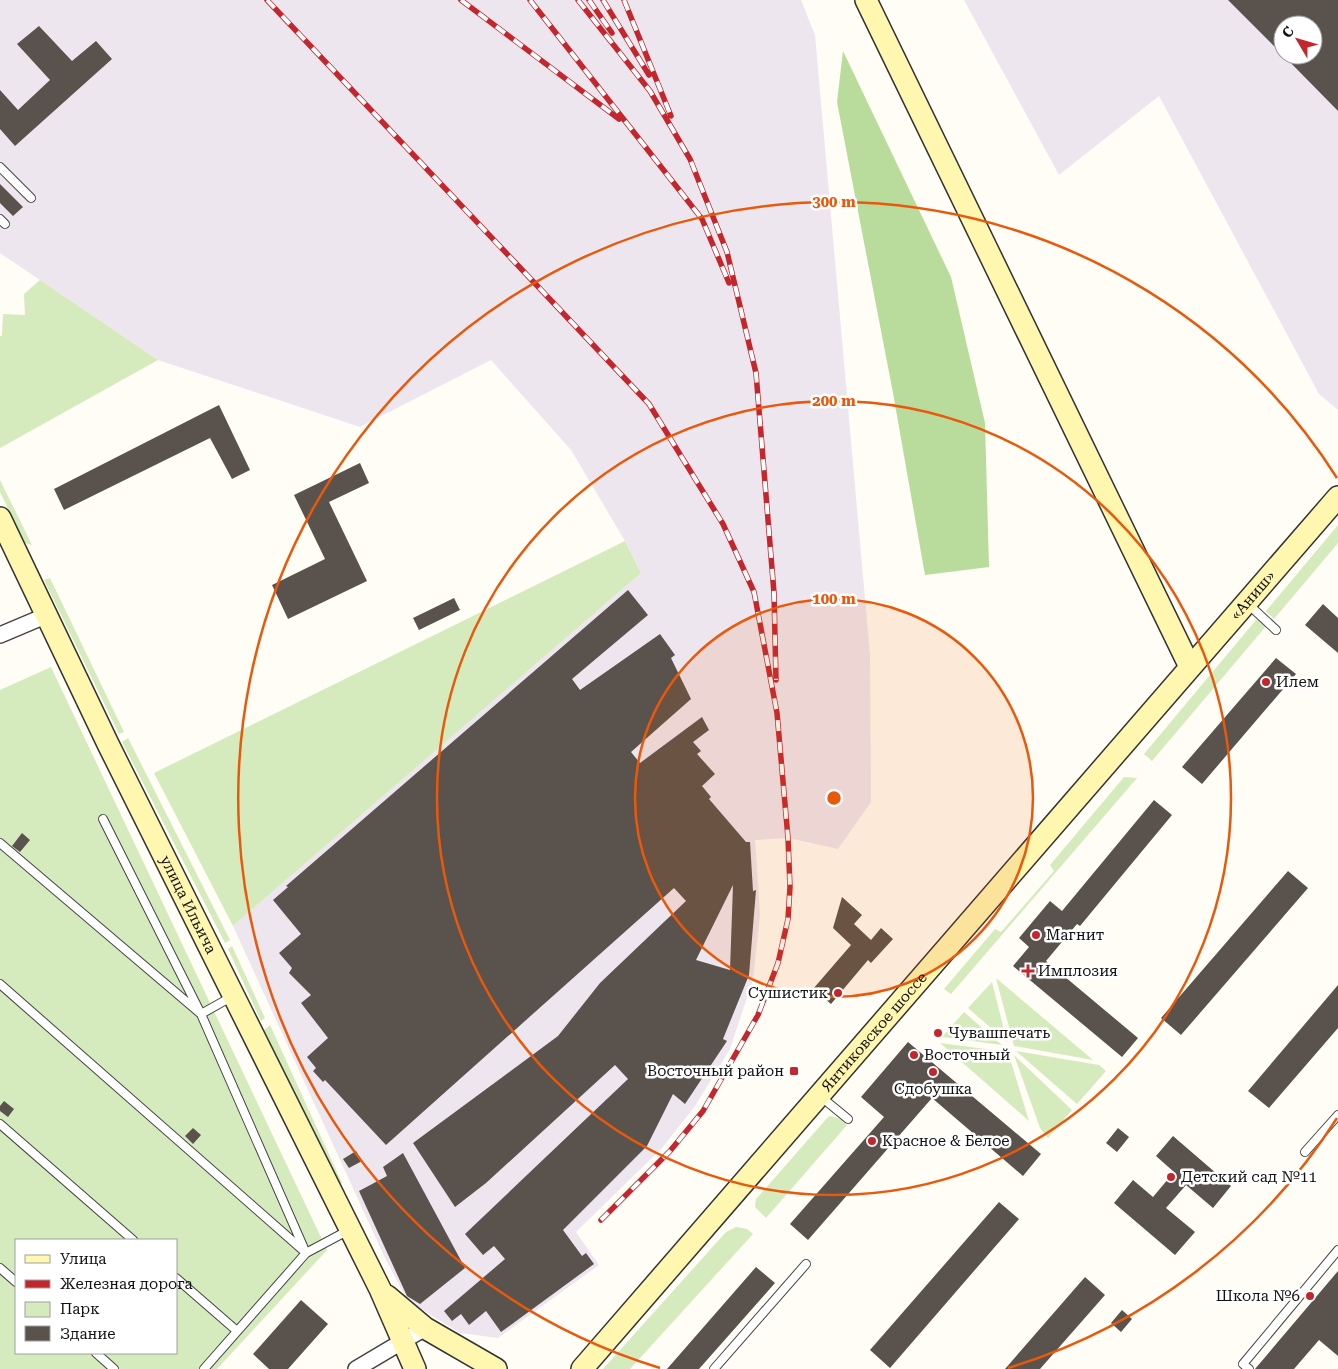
<svg xmlns="http://www.w3.org/2000/svg" width="1338" height="1369" font-family="'Roboto Serif',serif">
	<rect width="100%" height="100%" fill="#fffdf5"/>
	<path fill="#eee6ef" fill-rule="evenodd" d="M 0,0 L 801,0 L 815,35 L 870,655 L 871,802 L 838,849 L 789,838 L 755,840 L 760,914 L 753,980 L 730,1049 L 695,1106 L 662,1148 L 576,1232 L 599,1265 L 498,1338 L 460,1333 L 407,1300 L 384,1256 L 233,926 L 641,573 L 625,541 L 571,450 L 491,360 L 360,427 L 158,360 L 0,253 Z
		M 964,0 L 1338,0 L 1338,410 L 1319,394 L 1159,96 L 1059,175 ZM 1283,25 L 1313,25 L 1313,55 L 1283,55 Z"/>
	<path fill="#d5ebbd" fill-rule="evenodd" d="M 40,280 L 158,360 L 0,448 L 0,336 L 2,336 L 3,314 L 25,315 L 24,294 Z
		M 0,480 L 32,545 L 25,543 L 0,492 Z
		M 1338,525 L 1338,543 L 1274,619 L 1266,611 Z
		M 625,541 L 641,573 L 233,926 L 154,773 Z
		M 50,578 L 124,732 L 119,734 L 44,580 Z
		M 1256,620 L 1261,620 L 1267,625 L 1152,761 L 1144,754 Z
		M 51,667 L 327,1250 L 217,1369 L 0,1369 L 0,690 ZM 16,1240 L 176,1240 L 176,1353 L 16,1353 Z
		M 128,738 L 230,940 L 225,943 L 122,742 Z
		M 1124,777 L 1137,778 L 951,994 L 944,989 L 995,929 L 1001,932 L 1054,871 L 1050,865 Z
		M 232,946 L 265,1018 L 261,1021 L 228,949 Z
		M 996,978 L 1093,1060 L 1014,1046 Z
		M 992,982 L 1007,1042 L 968,1008 Z
		M 964,1012 L 1002,1045 L 942,1037 Z
		M 270,1025 L 342,1183 L 337,1186 L 264,1030 Z
		M 940,1043 L 1008,1052 L 1029,1121 Z
		M 1016,1051 L 1099,1065 L 1106,1071 L 1077,1104 Z
		M 1014,1055 L 1072,1110 L 1048,1138 L 1040,1128 Z
		M 831,1116 L 840,1119 L 847,1125 L 766,1218 L 755,1207 L 756,1199 L 828,1117 Z
		M 736,1227 L 747,1229 L 753,1234 L 630,1369 L 603,1369 L 726,1232 Z"/>
	<path fill="#b9dc9c" d="M 843,51 L 951,277 L 985,423 L 989,567 L 925,575 L 893,393 L 837,102 Z"/>
	<path fill="#5a524d" fill-rule="evenodd" d="M 1228,0 L 1338,0 L 1338,111 L 1283,55 ZM 1283,25 L 1313,25 L 1313,55 L 1283,55 Z
		M 39,26 L 72,61 L 96,41 L 112,59 L 15,146 L 0,129 L 0,90 L 18,110 L 50,80 L 17,44 Z
		M 0,184 L 23,207 L 13,216 L 0,203 Z
		M 219,405 L 250,470 L 232,479 L 210,438 L 64,510 L 54,489 Z
		M 360,463 L 369,483 L 329,502 L 367,581 L 288,619 L 272,585 L 325,559 L 294,495 Z
		M 628,590 L 648,615 L 572,679 L 580,690 L 660,634 L 675,655 L 671,658 L 691,699 L 631,752 L 640,763 L 702,717 L 709,730 L 693,742 L 701,751 L 697,754 L 715,774 L 702,786 L 711,797 L 709,799 L 746,842 L 750,842 L 753,891 L 756,890 L 749,975 L 723,1039 L 727,1041 L 685,1104 L 673,1094 L 647,1146 L 563,1230 L 582,1256 L 586,1253 L 594,1264 L 501,1332 L 486,1311 L 469,1325 L 461,1314 L 452,1321 L 444,1311 L 505,1259 L 494,1246 L 483,1255 L 465,1234 L 628,1079 L 615,1065 L 486,1183 L 455,1207 L 413,1143 L 558,1036 L 600,983 L 686,901 L 674,888 L 386,1145 L 325,1080 L 323,1082 L 313,1071 L 316,1068 L 307,1057 L 328,1038 L 301,1003 L 311,995 L 289,973 L 292,968 L 279,953 L 301,934 L 273,900 L 288,887 L 286,886 ZM 733,885 L 730,970 L 696,960 Z
		M 454,598 L 460,610 L 419,630 L 413,618 Z
		M 1323,604 L 1338,618 L 1338,653 L 1305,625 Z
		M 1276,658 L 1296,674 L 1202,784 L 1182,767 Z
		M 1154,800 L 1172,815 L 1080,926 L 1077,924 L 1046,961 L 1138,1038 L 1122,1057 L 1013,966 L 1029,947 L 1019,938 L 1050,901 L 1062,911 Z
		M 22,833 L 30,840 L 20,852 L 12,846 Z
		M 1288,871 L 1308,888 L 1181,1035 L 1161,1018 Z
		M 842,897 L 862,915 L 854,924 L 871,940 L 881,928 L 893,939 L 871,963 L 868,960 L 831,1004 L 813,989 L 851,945 L 833,928 Z
		M 1338,985 L 1338,1028 L 1269,1108 L 1248,1091 Z
		M 908,1042 L 1041,1154 L 1023,1176 L 932,1098 L 808,1240 L 790,1224 L 884,1117 L 861,1097 Z
		M 4,1101 L 14,1109 L 8,1117 L 0,1111 L 0,1106 Z
		M 193,1128 L 201,1135 L 193,1144 L 185,1136 Z
		M 1118,1128 L 1129,1137 L 1117,1152 L 1106,1143 Z
		M 1173,1136 L 1231,1186 L 1213,1208 L 1186,1185 L 1166,1208 L 1195,1232 L 1175,1255 L 1114,1203 L 1133,1180 L 1153,1197 L 1174,1172 L 1156,1156 Z
		M 356,1151 L 362,1161 L 349,1168 L 343,1159 Z
		M 403,1153 L 465,1268 L 420,1304 L 407,1296 L 359,1191 L 387,1176 L 383,1167 Z
		M 999,1202 L 1019,1219 L 890,1368 L 870,1350 Z
		M 756,1267 L 775,1283 L 699,1369 L 667,1369 Z
		M 1338,1271 L 1338,1356 L 1319,1340 L 1294,1369 L 1255,1369 Z
		M 1085,1277 L 1105,1295 L 1040,1369 L 1005,1369 Z
		M 301,1300 L 328,1324 L 288,1369 L 269,1369 L 253,1354 Z
		M 1122,1310 L 1132,1319 L 1121,1332 L 1111,1323 Z"/>
	<g fill="none" stroke-linecap="round" stroke-linejoin="round">
		<g stroke="#444" stroke-width="10">
			<path id="lane" d="M 0,167 L 31,198
				M 0,219 L 5,224
				M 1248,604 L 1276,630
				M 103,819 L 201,1014 L 306,1253
				M 0,843 L 201,1014 L 233,996
				M 0,984 L 305,1252
				M 820,1096 L 848,1119
				M 0,1124 L 133,1240
				M 1305,1152 L 1338,1115
				M 0,1268 L 16,1282
				M 176,1278 L 237,1331
				M 96,1353 L 114,1369
				M 204,1369 L 306,1253 L 349,1230
				M 714,1369 L 806,1264
				M 1249,1369 L 1243,1364 L 1338,1250"/>
		</g>
		<g stroke="#444" stroke-width="18">
			<path id="street" d="M 0,635 L 45,616
				M 356,1369 L 425,1328"/>
		</g>
		<g stroke="#333" stroke-width="24">
			<g id="secondary">
				<path d="M 866,0 L 1190,667"/>
				<path id="s1" d="M 0,518 L 108,744 L 380,1289 L 415,1369"/>
				<path d="M 387,1296 L 425,1328 L 496,1369"/>
				<path id="s2" d="M 582,1369 L 1338,497"/>
			</g>
		</g>
		<use href="#lane" stroke="#fff" stroke-width="8"/>
		<use href="#street" stroke="#fff" stroke-width="15"/>
		<use href="#secondary" stroke="#fff6b0" stroke-width="21"/>
		<g stroke="#c4262e" stroke-width="5.5">
			<path id="rail" d="M 267,0 L 649,404 L 723,524 L 754,592 L 777,713 L 788,838 L 790,887 L 788,919 L 778,963 L 758,1015 L 703,1111 L 670,1151 L 601,1220
				M 461,0 L 619,119
				M 530,0 L 702,219 L 729,283
				M 578,0 L 650,91 L 690,159 L 727,252 L 756,373 L 774,593 L 776,680
				M 589,0 L 612,33
				M 603,0 L 649,75
				M 624,0 L 671,116"/>
		</g>
		<use href="#rail" stroke="#fff" stroke-width="4" stroke-dasharray="11" stroke-linecap="butt"/>
	</g>
	<circle cx="834" cy="798" r="199" fill="#e8590c" fill-opacity=".12"/>
	<g fill="none" stroke="#e8590c" stroke-width="2.5">
		<circle cx="834" cy="798" r="199"/>
		<circle cx="834" cy="798" r="397"/>
		<path d="M1337 1118A596 596 0 0 1 1008 1368M660 1368A596 596 0 1 1 1337 478"/>
	</g>
	<g fill="#c4262e" stroke="#fff" stroke-width="2">
		<circle cx="1266" cy="682" r="5"/>
		<circle cx="1036" cy="935" r="5"/>
		<path d="M1025.5 963.5h5v5h5v5h-5v5h-5v-5h-5v-5h5z"/>
		<circle cx="838" cy="993" r="5"/>
		<circle cx="938" cy="1033" r="5"/>
		<circle cx="914" cy="1055" r="5"/>
		<rect x="789" y="1066" width="10" height="10" rx="2.5"/>
		<circle cx="933" cy="1072" r="5"/>
		<circle cx="872" cy="1141" r="5"/>
		<circle cx="1171" cy="1177" r="5"/>
		<circle cx="1310" cy="1296" r="5"/>
	</g>
	<g text-anchor="middle" dominant-baseline="central" stroke-width="5" stroke-linejoin="round" paint-order="stroke">
		<g font-size="15" fill="#111" stroke="#fff">
			<text stroke="none"><textPath href="#s2" startOffset="1024">«Аниш»</textPath></text>
			<text stroke="none"><textPath href="#s1" startOffset="430">улица Ильича</textPath></text>
			<text stroke="none"><textPath href="#s2" startOffset="446">Янтиковское шоссе</textPath></text>
		</g>
		<g font-size="15" fill="#111" stroke="#fff" text-anchor="start">
			<text x="1276" y="682">Илем</text>
			<text x="1046" y="935">Магнит</text>
			<text x="1038" y="971">Имплозия</text>
			<text x="828" y="993" text-anchor="end">Сушистик</text>
			<text x="948" y="1033">Чувашпечать</text>
			<text x="924" y="1055">Восточный</text>
			<text x="784" y="1071" text-anchor="end">Восточный район</text>
			<text x="933" y="1089" text-anchor="middle">Сдобушка</text>
			<text x="882" y="1141">Красное &amp; Белое</text>
			<text x="1181" y="1177">Детский сад №11</text>
			<text x="1300" y="1296" text-anchor="end">Школа №6</text>
		</g>
	</g>
	<circle cx="834" cy="798" r="8" fill="#e8590c" stroke="#fff" stroke-width="2.5"/>
	<g font-size="15" text-anchor="middle" font-weight="bold" fill="#e8590c" stroke="#fff" stroke-width="5" stroke-linejoin="round" paint-order="stroke">
		<text x="834" y="207">300 m</text>
		<text x="834" y="406">200 m</text>
		<text x="834" y="604">100 m</text>
	</g>
	<rect x="15" y="1239" width="162" height="115" fill="#ffffff" stroke="#a0a0a0"/>
	<rect x="25" y="1255" width="25" height="8" fill="#fff6b0" stroke="#a0a0a0"/>
	<text x="60" y="1264" font-size="15" fill="#111111">Улица</text>
	<rect x="25" y="1280" width="25" height="8" fill="#c4262e" stroke="#a0a0a0"/>
	<text x="60" y="1289" font-size="15" fill="#111111">Железная дорога</text>
	<rect x="25" y="1302" width="25" height="15" fill="#d5ebbd" stroke="#a0a0a0"/>
	<text x="60" y="1314" font-size="15" fill="#111111">Парк</text>
	<rect x="25" y="1326" width="25" height="15" fill="#5a524d" stroke="#a0a0a0"/>
	<text x="60" y="1339" font-size="15" fill="#111111">Здание</text>
	<g transform="translate(1298 40) rotate(308)"><circle r="24" fill="#ffffff" stroke="#a0a0a0"/>
	<path d="M0-4L9 19L0 12L-9 19Z" fill="#c4262e"/>
	<text y="-8" font-size="14" font-weight="bold" text-anchor="middle" fill="#111111">С</text>
	</g>
</svg>
